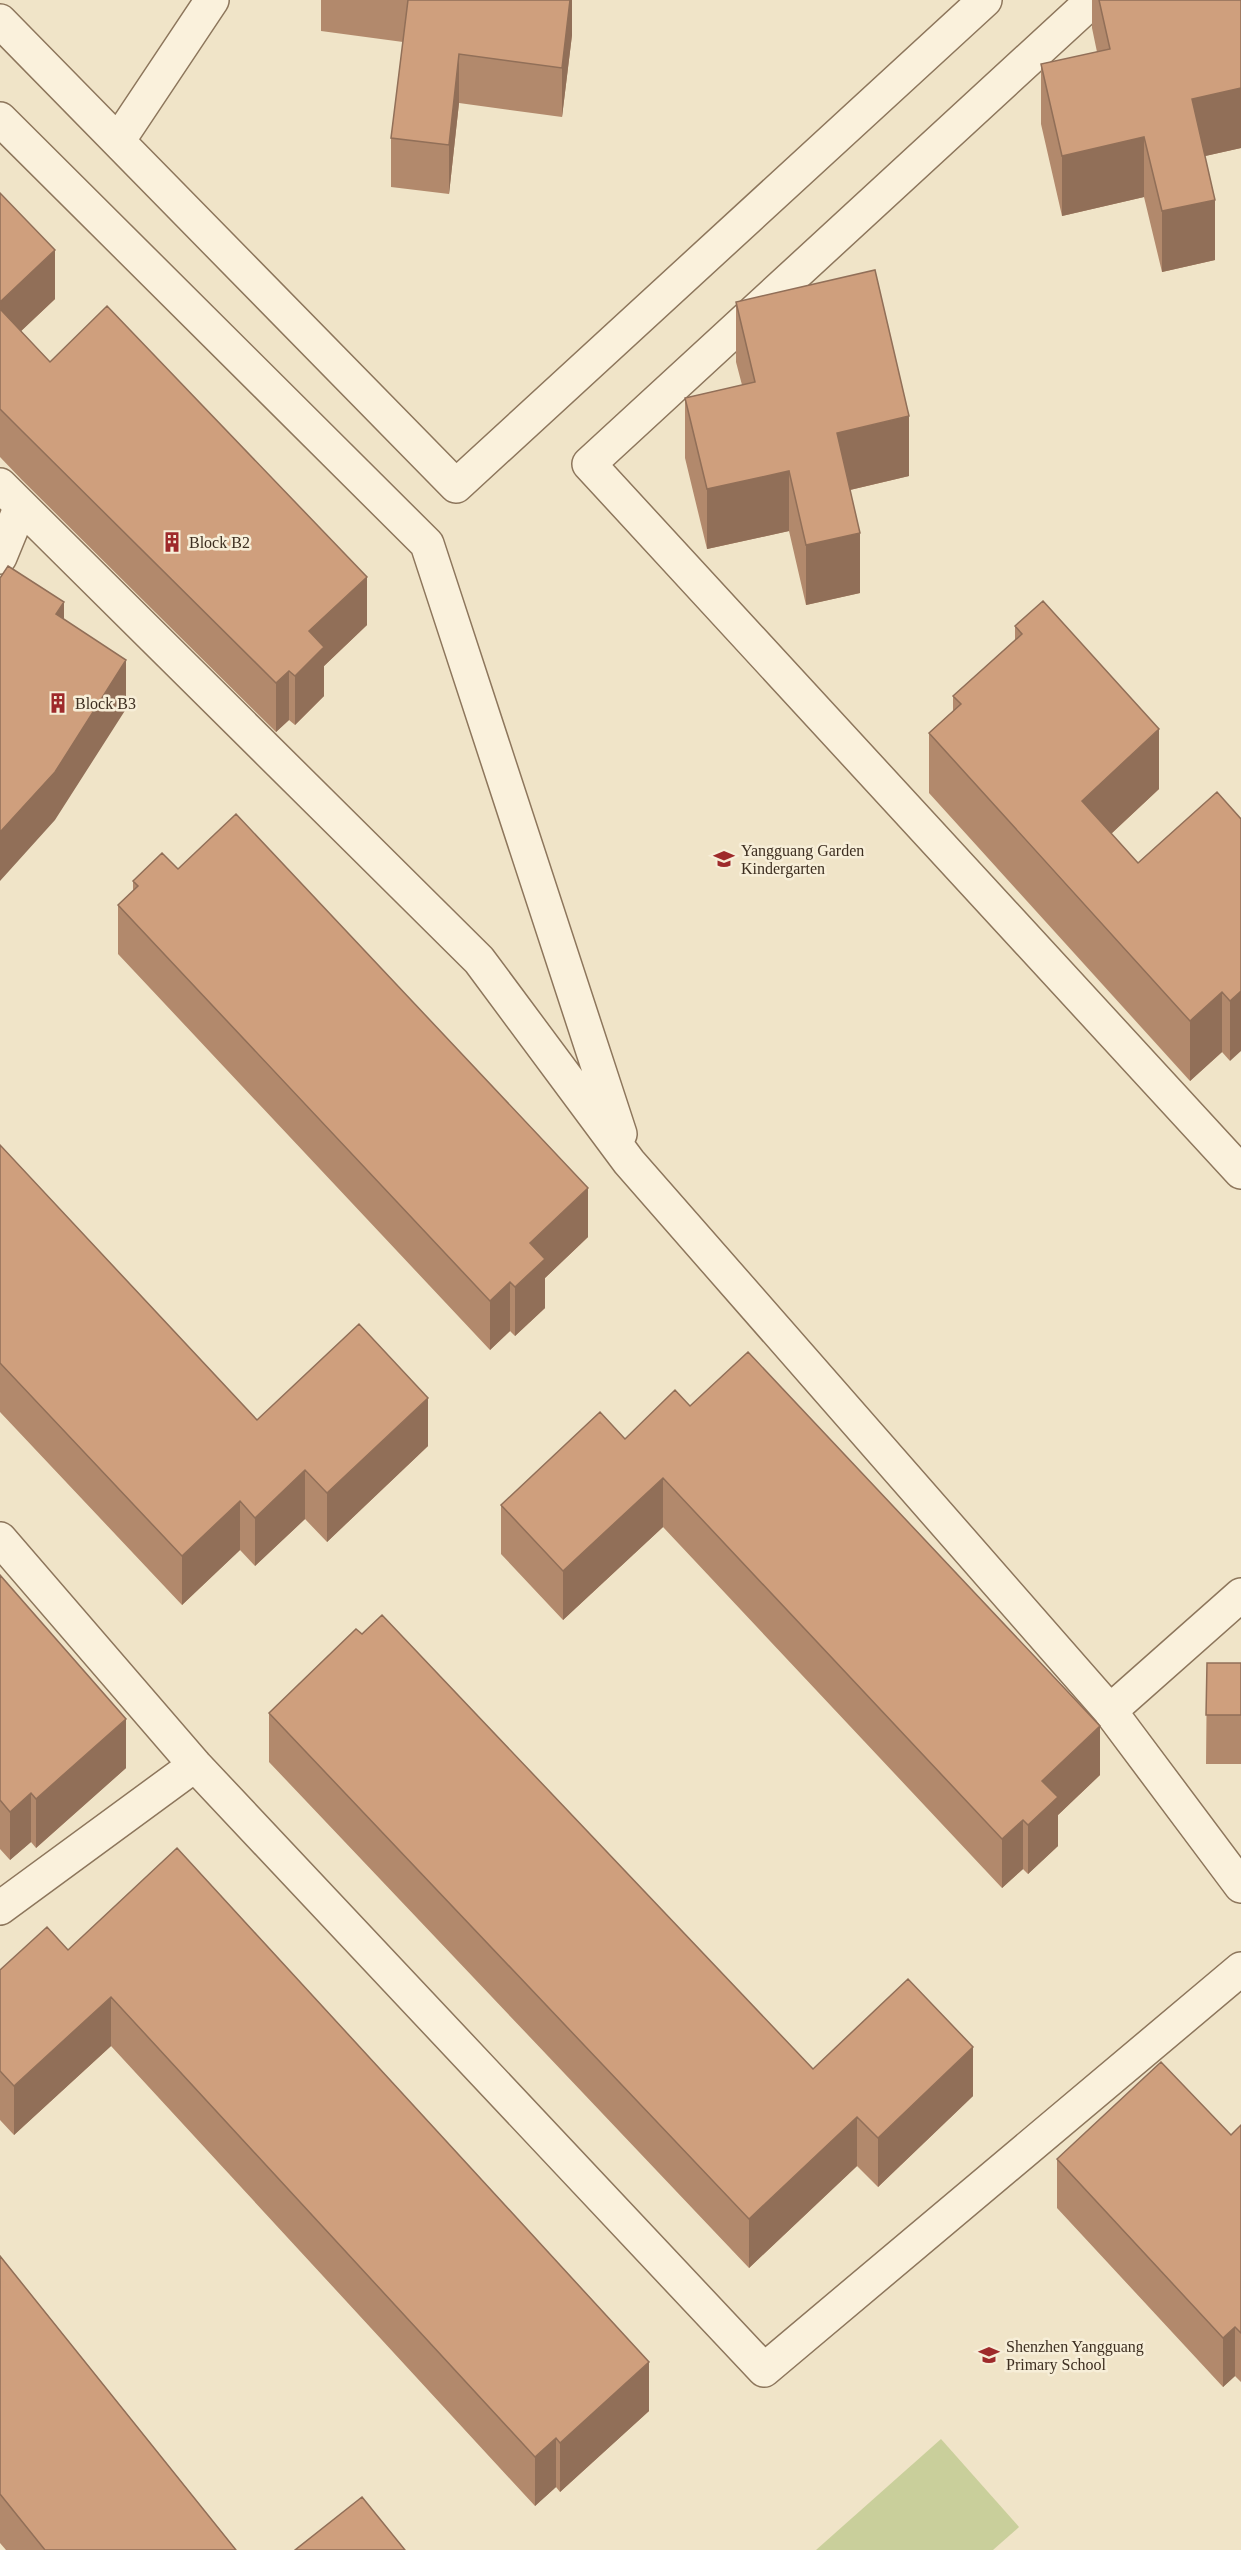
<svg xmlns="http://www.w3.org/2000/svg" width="1241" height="2550" font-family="Georgia,serif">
	<rect width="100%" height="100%" fill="#f0e4c8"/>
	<path fill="#c9cf9b" d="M 941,2439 L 1019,2527 L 993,2550 L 816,2550 Z"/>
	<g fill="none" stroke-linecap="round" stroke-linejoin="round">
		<g stroke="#8d765c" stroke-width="36">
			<path id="minor" d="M 1093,0 L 589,464 L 1241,1172
				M 0,21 L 456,486 L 985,0
				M 0,119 L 427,544 L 620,1134
				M 118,141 L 212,0
				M 0,485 L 479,960 L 629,1162 L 1110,1711 L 1241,1886
				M 0,557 L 21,506
				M 0,1539 L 195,1765 L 764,2370 L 1241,1969
				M 1110,1711 L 1241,1595
				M 0,1908 L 195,1765"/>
		</g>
		<use href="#minor" stroke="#faf1dc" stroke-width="33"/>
	</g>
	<path fill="#b2896c" d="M 321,0 L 572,0 L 572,35 L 562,117 L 459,103 L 449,194 L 391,187 L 391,138 L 403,42 L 321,31 Z
		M 1092,0 L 1241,0 L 1241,148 L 1205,156 L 1215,260 L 1162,272 L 1144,197 L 1062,216 L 1041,124 L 1041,64 L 1097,52 L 1092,28 Z
		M 0,193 L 55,299 L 21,331 L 50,362 L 367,625 L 324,666 L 324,696 L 295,725 L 289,720 L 276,732 L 22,480 L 0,457 Z
		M 736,302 L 909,476 L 850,490 L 860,593 L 806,605 L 789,531 L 707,549 L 685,458 L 685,398 L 742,385 L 736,362 Z
		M 1015,626 L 1159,789 L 1111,834 L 1138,863 L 1241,819 L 1230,1061 L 1222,1052 L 1190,1081 L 929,793 L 929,733 L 953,711 L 953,696 L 1015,640 Z
		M 178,869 L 588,1237 L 545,1278 L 545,1308 L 515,1336 L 510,1331 L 490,1350 L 118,954 L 118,905 L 133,891 L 133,881 Z
		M 0,1145 L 257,1420 L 428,1446 L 327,1542 L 305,1519 L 255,1566 L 240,1550 L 182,1605 L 0,1412 Z
		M 690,1406 L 1100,1775 L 1058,1815 L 1058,1846 L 1028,1874 L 1023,1869 L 1002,1888 L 663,1527 L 563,1620 L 501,1554 L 501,1505 L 625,1439 Z
		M 0,1575 L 126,1768 L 36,1848 L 31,1842 L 10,1860 L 0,1849 Z
		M 1207,1663 L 1241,1663 L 1241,1764 L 1206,1764 Z
		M 269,1713 L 813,2069 L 973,2096 L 878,2187 L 857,2166 L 749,2268 L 269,1762 Z
		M 68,1950 L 649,2411 L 560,2492 L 556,2487 L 535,2506 L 111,2046 L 14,2135 L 0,2120 L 0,1970 Z
		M 1241,2125 L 1241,2382 L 1235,2376 L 1223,2387 L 1057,2208 L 1057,2159 L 1231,2135 Z
		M 0,2256 L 236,2550 L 6,2550 L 0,2543 Z"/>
	<path fill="#916f58" d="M 570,0 L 572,0 L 572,35 L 562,117 L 562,68 Z
		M 459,54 L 459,103 L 449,194 L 449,145 Z
		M 1241,88 L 1241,148 L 1192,159 L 1192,99 Z
		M 1144,137 L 1144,197 L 1062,216 L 1062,156 Z
		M 1215,200 L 1215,260 L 1162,272 L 1162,211 Z
		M 55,250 L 55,299 L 0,351 L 0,302 Z
		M 909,416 L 909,476 L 837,493 L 837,433 Z
		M 789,471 L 789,531 L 707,549 L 707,489 Z
		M 860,533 L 860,593 L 806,605 L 806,545 Z
		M 367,577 L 367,625 L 324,666 L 324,696 L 295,725 L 295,676 L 309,631 Z
		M 64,602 L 64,651 L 56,614 Z
		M 126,660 L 126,709 L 55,820 L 0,881 L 0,832 Z
		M 289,671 L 289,720 L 276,732 L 276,683 Z
		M 1159,729 L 1159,789 L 1082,861 L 1082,801 Z
		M 1241,991 L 1241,1051 L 1230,1061 L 1230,1001 Z
		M 1222,992 L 1222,1052 L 1190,1081 L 1190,1021 Z
		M 588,1188 L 588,1237 L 545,1278 L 545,1308 L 515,1336 L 515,1287 L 530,1243 Z
		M 510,1282 L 510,1331 L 490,1350 L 490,1301 Z
		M 428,1398 L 428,1446 L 327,1542 L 327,1493 Z
		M 305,1470 L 305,1519 L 255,1566 L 255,1518 Z
		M 663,1478 L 663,1527 L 563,1620 L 563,1571 Z
		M 240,1501 L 240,1550 L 182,1605 L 182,1556 Z
		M 126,1719 L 126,1768 L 36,1848 L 36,1799 Z
		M 1100,1726 L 1100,1775 L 1058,1815 L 1058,1846 L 1028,1874 L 1028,1825 L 1042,1781 Z
		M 31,1793 L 31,1842 L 10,1860 L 10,1812 Z
		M 1023,1820 L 1023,1869 L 1002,1888 L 1002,1839 Z
		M 111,1997 L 111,2046 L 14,2135 L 14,2086 Z
		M 973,2047 L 973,2096 L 878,2187 L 878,2138 Z
		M 857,2117 L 857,2166 L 749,2268 L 749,2219 Z
		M 1235,2327 L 1235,2376 L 1223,2387 L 1223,2338 Z
		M 649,2362 L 649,2411 L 560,2492 L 560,2443 Z
		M 556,2438 L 556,2487 L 535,2506 L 535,2457 Z"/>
	<path fill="#cf9f7d" stroke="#916f58" stroke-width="1.5" d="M 408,0 L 570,0 L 562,68 L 459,54 L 449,145 L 391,138 Z
		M 1099,0 L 1241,0 L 1241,88 L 1192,99 L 1215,200 L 1162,211 L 1144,137 L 1062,156 L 1041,64 L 1110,49 Z
		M 0,193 L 55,250 L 0,302 Z
		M 875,270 L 909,416 L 837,433 L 860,533 L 806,545 L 789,471 L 707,489 L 685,398 L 755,382 L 736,302 Z
		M 107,306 L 367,577 L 309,631 L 324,647 L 295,676 L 289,671 L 276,683 L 22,431 L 0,409 L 0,309 L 50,362 Z
		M 8,566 L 64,602 L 56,614 L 126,660 L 55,772 L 0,832 L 0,578 Z
		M 1043,601 L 1159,729 L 1082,801 L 1138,863 L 1217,792 L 1241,819 L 1241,991 L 1230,1001 L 1222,992 L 1190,1021 L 929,733 L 961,704 L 953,696 L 1022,634 L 1015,626 Z
		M 236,814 L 588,1188 L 530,1243 L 545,1259 L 515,1287 L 510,1282 L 490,1301 L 118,905 L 138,886 L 133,881 L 162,853 L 178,869 Z
		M 0,1145 L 257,1420 L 359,1324 L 428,1398 L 327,1493 L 305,1470 L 255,1518 L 240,1501 L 182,1556 L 0,1363 Z
		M 748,1352 L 1100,1726 L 1042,1781 L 1058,1797 L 1028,1825 L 1023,1820 L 1002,1839 L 663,1478 L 563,1571 L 501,1505 L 600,1412 L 625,1439 L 675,1390 L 690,1406 Z
		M 0,1575 L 126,1719 L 36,1799 L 31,1793 L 10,1812 L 0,1800 Z
		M 382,1615 L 813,2069 L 908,1979 L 973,2047 L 878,2138 L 857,2117 L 749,2219 L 269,1713 L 356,1629 L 362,1634 Z
		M 1207,1663 L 1241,1663 L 1241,1715 L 1206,1715 Z
		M 177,1848 L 649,2362 L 560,2443 L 556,2438 L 535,2457 L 111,1997 L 14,2086 L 0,2071 L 0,1970 L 47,1927 L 68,1950 Z
		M 1161,2062 L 1231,2135 L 1241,2125 L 1241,2333 L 1235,2327 L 1223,2338 L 1057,2159 Z
		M 0,2256 L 236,2550 L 45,2550 L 0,2494 Z
		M 362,2497 L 405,2550 L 295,2550 Z"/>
	<defs>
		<g id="building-bare" transform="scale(1.62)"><path d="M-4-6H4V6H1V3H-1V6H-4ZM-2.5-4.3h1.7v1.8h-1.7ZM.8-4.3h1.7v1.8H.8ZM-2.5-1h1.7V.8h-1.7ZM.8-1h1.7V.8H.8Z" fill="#9e2a2b" stroke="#f7eed8" stroke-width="2.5" paint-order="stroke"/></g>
		<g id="school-bare" transform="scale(1.62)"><path d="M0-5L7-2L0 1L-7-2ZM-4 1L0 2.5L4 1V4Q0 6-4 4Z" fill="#9e2a2b" stroke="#f7eed8" stroke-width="2.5" paint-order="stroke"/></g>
	</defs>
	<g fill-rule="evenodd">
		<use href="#building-bare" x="172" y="542"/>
		<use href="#building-bare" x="58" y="703"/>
		<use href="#school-bare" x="724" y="859"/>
		<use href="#school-bare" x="989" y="2355"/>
	</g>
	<g text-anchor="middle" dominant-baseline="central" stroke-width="5" stroke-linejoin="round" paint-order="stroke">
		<g font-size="16" fill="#3d2e20" stroke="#f7eed8" text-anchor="start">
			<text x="189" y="542">Block B2</text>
			<text x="75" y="703">Block B3</text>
			<text x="741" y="850">Yangguang Garden<tspan x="741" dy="18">Kindergarten</tspan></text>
			<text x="1006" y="2346">Shenzhen Yangguang<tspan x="1006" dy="18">Primary School</tspan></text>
		</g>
	</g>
</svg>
